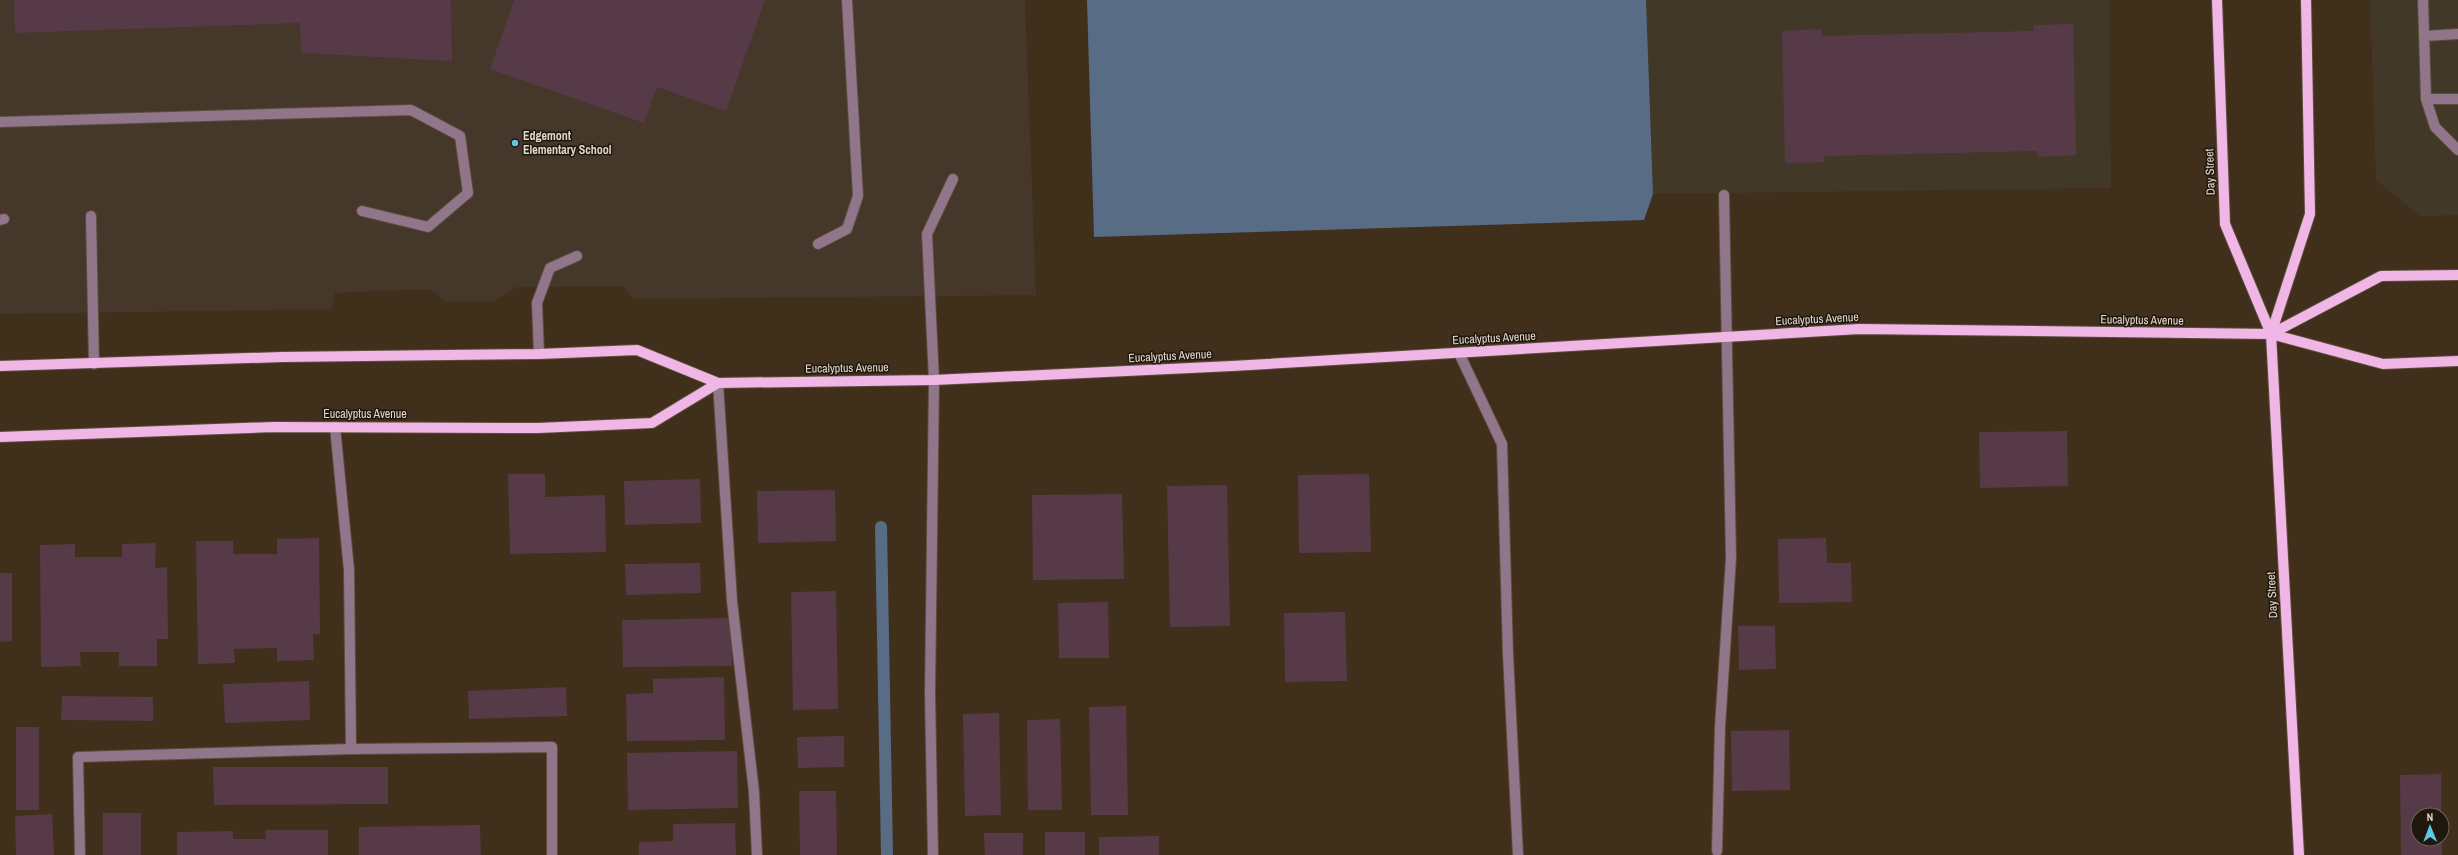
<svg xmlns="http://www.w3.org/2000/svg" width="2458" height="855" font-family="'Archivo Narrow',sans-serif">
	<rect width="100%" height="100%" fill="#402f1a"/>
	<path fill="#423828" d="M 1646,0 L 2109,0 L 2111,188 L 1653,194 Z
		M 2370,0 L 2458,0 L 2458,215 L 2420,216 L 2376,180 Z"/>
	<path fill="#453729" d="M 0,0 L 1025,0 L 1036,295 L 633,299 L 623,286 L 517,287 L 495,301 L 446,302 L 431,290 L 400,290 L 335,293 L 332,309 L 0,314 Z"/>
	<path fill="#596c85" d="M 1087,0 L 1646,0 L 1653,194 L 1644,220 L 1094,237 Z"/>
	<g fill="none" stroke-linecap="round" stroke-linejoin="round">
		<path stroke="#596c85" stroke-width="12" d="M 881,527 L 887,855"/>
	</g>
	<path fill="#573a47" d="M 14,0 L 451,0 L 452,61 L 301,53 L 300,23 L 15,33 Z
		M 514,0 L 765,0 L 726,111 L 657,87 L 644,123 L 490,69 Z
		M 2073,24 L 2076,155 L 2037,157 L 2037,151 L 1824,156 L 1825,162 L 1785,163 L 1782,31 L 1821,29 L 1822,36 L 2034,31 L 2033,25 Z
		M 2067,431 L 2068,486 L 1980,488 L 1979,432 Z
		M 508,474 L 545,474 L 545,497 L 605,495 L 606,552 L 510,554 Z
		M 1369,474 L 1371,552 L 1299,553 L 1298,475 Z
		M 700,479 L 701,523 L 625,525 L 624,481 Z
		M 1227,485 L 1230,626 L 1170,627 L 1167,486 Z
		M 835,490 L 836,541 L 758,543 L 757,491 Z
		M 1122,494 L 1124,579 L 1033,580 L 1032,495 Z
		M 319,538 L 320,634 L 313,634 L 314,660 L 277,661 L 277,648 L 234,649 L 235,663 L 198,664 L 196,541 L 233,541 L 233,554 L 277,554 L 277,539 Z
		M 1826,538 L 1827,563 L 1851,563 L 1852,602 L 1779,603 L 1778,539 Z
		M 156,543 L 155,568 L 167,567 L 168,639 L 157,639 L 157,666 L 119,666 L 119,652 L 80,652 L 81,666 L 41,667 L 40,545 L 75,544 L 75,557 L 122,557 L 122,544 Z
		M 700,563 L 701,593 L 626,595 L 625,564 Z
		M 0,573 L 12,573 L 12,641 L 0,642 Z
		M 836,591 L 838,709 L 793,710 L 791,592 Z
		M 1108,602 L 1109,658 L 1059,658 L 1058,603 Z
		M 1345,612 L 1347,681 L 1285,682 L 1284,613 Z
		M 731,618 L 732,666 L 623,667 L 622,620 Z
		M 1738,626 L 1775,626 L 1776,669 L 1739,670 Z
		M 724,677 L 725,740 L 627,741 L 626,694 L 653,693 L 653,679 Z
		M 309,681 L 310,720 L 225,723 L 223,684 Z
		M 566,687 L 567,716 L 469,719 L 468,691 Z
		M 62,696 L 153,697 L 153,721 L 61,720 Z
		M 1126,706 L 1128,815 L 1091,815 L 1089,707 Z
		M 999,713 L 1001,815 L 965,816 L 963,714 Z
		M 1060,719 L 1062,810 L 1028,810 L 1027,720 Z
		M 16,727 L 39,727 L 39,810 L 16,810 Z
		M 1789,730 L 1790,790 L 1732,791 L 1731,731 Z
		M 844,736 L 844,767 L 798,768 L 797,737 Z
		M 737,751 L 738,808 L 628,810 L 627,753 Z
		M 213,767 L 388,767 L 388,804 L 214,805 Z
		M 2441,774 L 2441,815 L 2418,815 L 2418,839 L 2442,839 L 2442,855 L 2401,855 L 2400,775 Z
		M 799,791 L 836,791 L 837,855 L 800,855 Z
		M 103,813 L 141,813 L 141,855 L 103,855 Z
		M 52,814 L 54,855 L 16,855 L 15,816 Z
		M 735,823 L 736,855 L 639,855 L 639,842 L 673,841 L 673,824 Z
		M 480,825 L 481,855 L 359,855 L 359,827 Z
		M 265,830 L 328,830 L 328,855 L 177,855 L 177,832 L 233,831 L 233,839 L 266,839 Z
		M 1045,832 L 1085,832 L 1085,855 L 1045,855 Z
		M 984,833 L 1023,833 L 1023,855 L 985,855 Z
		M 1159,836 L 1159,855 L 1099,855 L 1099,837 Z"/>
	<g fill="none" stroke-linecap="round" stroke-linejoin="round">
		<g stroke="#5d4d3a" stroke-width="12">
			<path id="minor" d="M 2423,0 L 2426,99 L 2435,127 L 2458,150
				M 2425,36 L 2458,34
				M 2426,99 L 2458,99
				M 0,122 L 411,110 L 460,136 L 468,193 L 428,227 L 362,211
				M 91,216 L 94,364
				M 0,220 L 4,219
				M 818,244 L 847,229 L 858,196 L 847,0
				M 1459,353 L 1502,444 L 1508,654 L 1518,855
				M 539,354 L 537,303 L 550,268 L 577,256
				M 718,383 L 732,601 L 754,792 L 757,855
				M 351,749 L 552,747 L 552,855
				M 1717,851 L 1720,727 L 1731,558 L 1724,195
				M 80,855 L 78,757 L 351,749 L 349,570 L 335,427
				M 933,855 L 930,694 L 934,380 L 927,234 L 953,179"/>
		</g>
		<g stroke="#5d4d3a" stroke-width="12">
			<path id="major" d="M 2217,0 L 2225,224 L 2271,334 L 2299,855
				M 2271,334 L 2310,214 L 2306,0
				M 2271,334 L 2381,276 L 2458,275
				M 0,366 L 282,357 L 539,354 L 637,350 L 718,383 L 934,380 L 1232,366 L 1859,329 L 2271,334 L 2383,364 L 2458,361
				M 0,437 L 273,427 L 538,428 L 652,423 L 718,383"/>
		</g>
		<use href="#minor" stroke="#91758b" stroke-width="10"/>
		<use href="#major" stroke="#f0b6e5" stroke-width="10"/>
	</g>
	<circle fill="#5bc8e7" stroke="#20180f" stroke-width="1.5" cx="515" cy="143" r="4"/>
	<g text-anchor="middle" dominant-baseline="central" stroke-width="3" stroke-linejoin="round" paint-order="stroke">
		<g font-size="12" font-weight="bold" fill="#e2d7cb" stroke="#20180f" text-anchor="start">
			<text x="523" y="136">Edgemont<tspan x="523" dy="14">Elementary School</tspan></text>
		</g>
		<g font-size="12" fill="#e2d7cb" stroke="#20180f">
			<text transform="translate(2210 172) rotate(-92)">Day Street</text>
			<text transform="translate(1817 319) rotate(-3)">Eucalyptus Avenue</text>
			<text transform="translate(2142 320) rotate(1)">Eucalyptus Avenue</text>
			<text transform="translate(1494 338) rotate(-3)">Eucalyptus Avenue</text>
			<text transform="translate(1170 356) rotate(-3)">Eucalyptus Avenue</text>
			<text transform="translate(847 368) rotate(-1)">Eucalyptus Avenue</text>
			<text x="365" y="414">Eucalyptus Avenue</text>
			<text transform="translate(2272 595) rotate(-93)">Day Street</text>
		</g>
	</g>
	<g transform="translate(2430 827) rotate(359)"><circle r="19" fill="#20180f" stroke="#6e645a"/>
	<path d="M0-3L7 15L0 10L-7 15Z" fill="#5bc8e7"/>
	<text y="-6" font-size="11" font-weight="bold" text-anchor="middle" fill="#e2d7cb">N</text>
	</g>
</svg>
